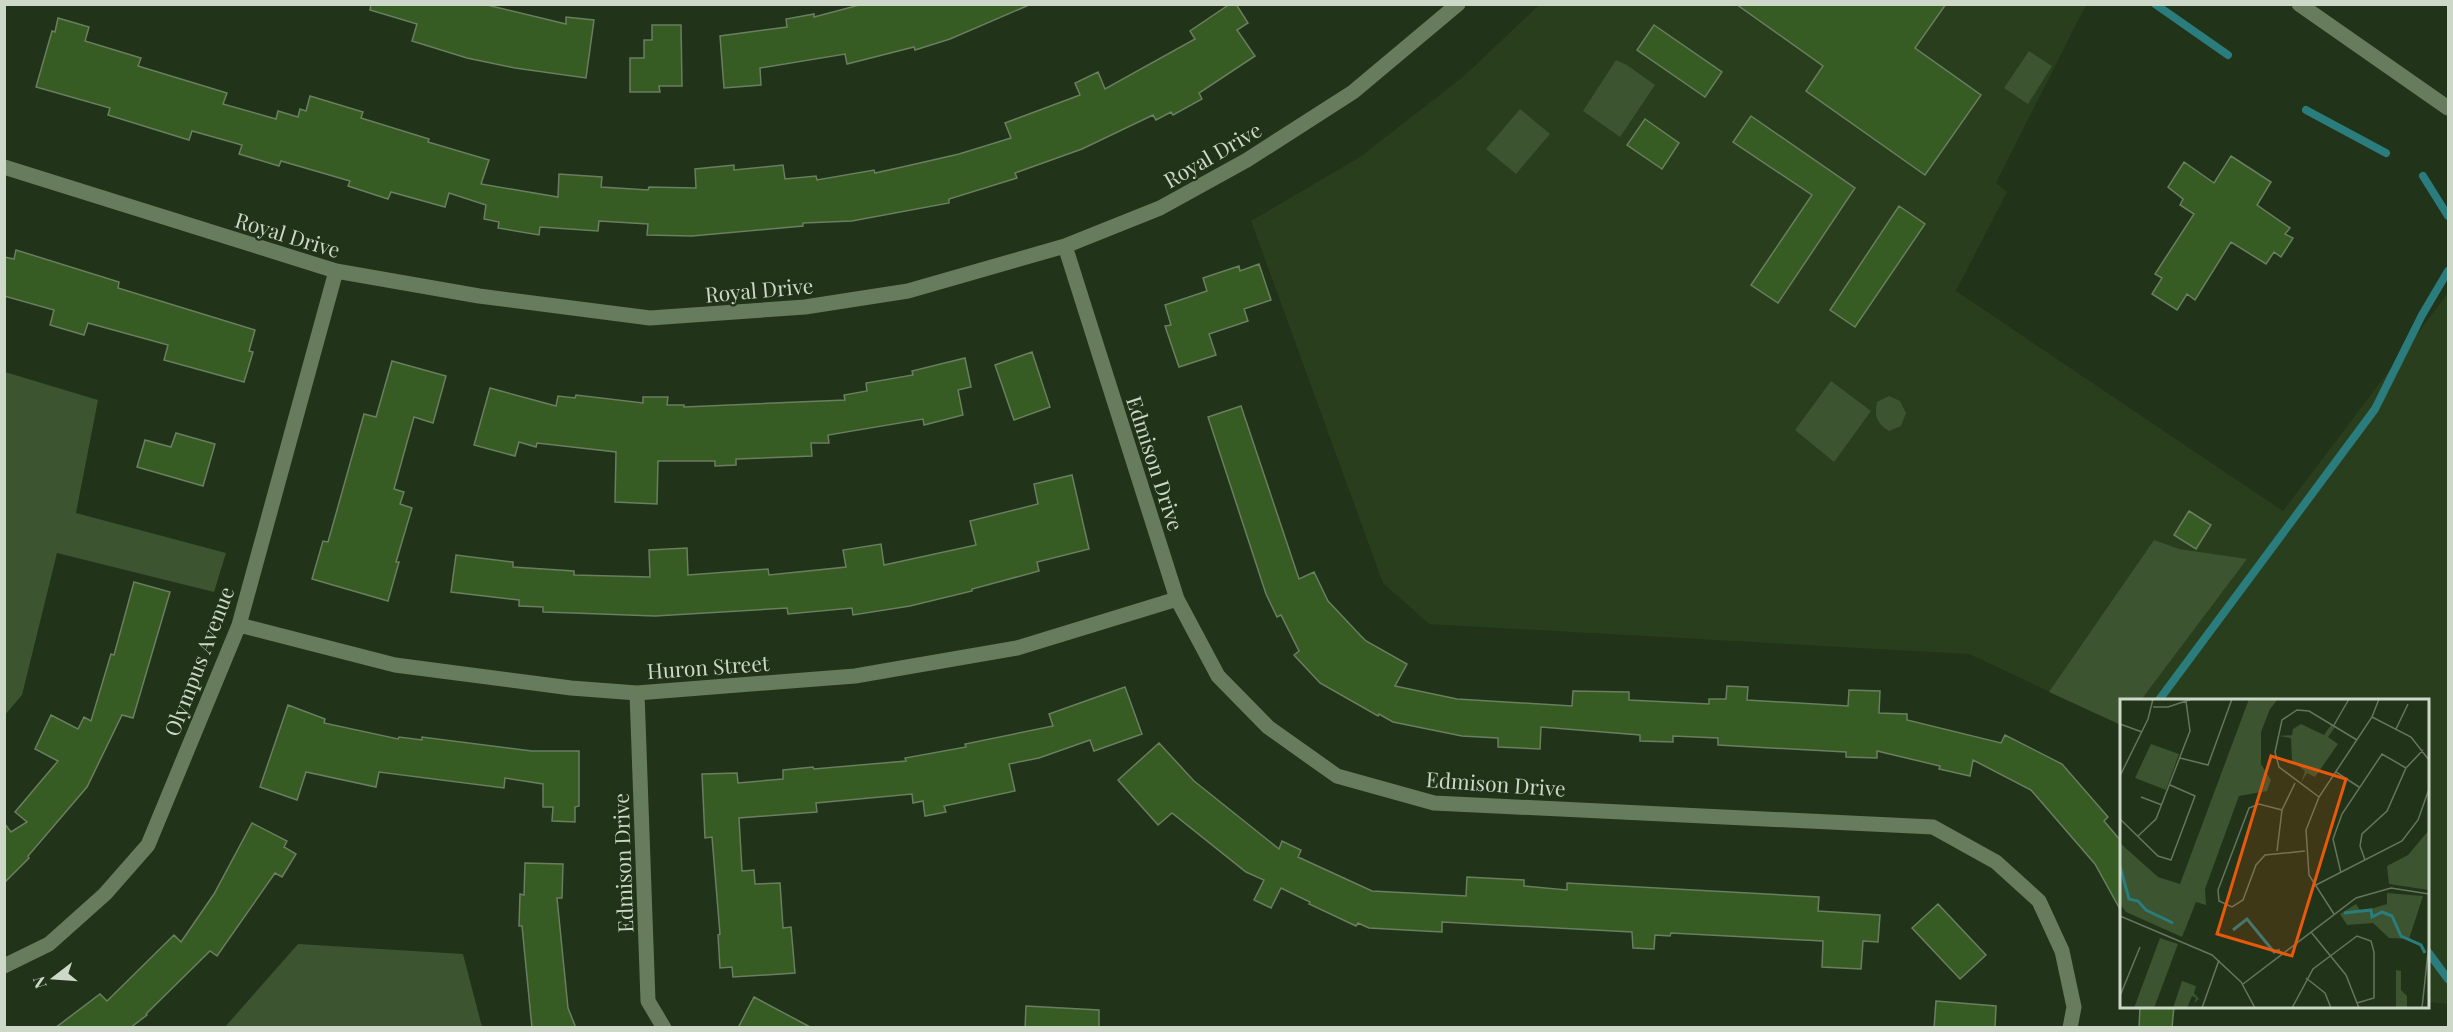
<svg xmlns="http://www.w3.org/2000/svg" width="2453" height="1032" font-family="'Playfair Display',serif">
	<rect width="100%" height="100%" fill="#213319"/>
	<path fill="#283e1d" d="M 1539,5 L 2086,5 L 1996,183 L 2007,192 L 1956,291 L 2283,511 L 2448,293 L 2448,1004 L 2428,1002 L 2428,700 L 2122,700 L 2121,725 L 1969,654 L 1429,624 L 1383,583 L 1251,221 L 1360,157 L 1464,76 Z"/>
	<path fill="#3c5430" d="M 2029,51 L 2052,66 L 2028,104 L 2004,88 Z
		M 1616,60 L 1627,65 L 1655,85 L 1620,137 L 1583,111 Z
		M 1520,109 L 1550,134 L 1516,174 L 1486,149 Z
		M 5,372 L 98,400 L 76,513 L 226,553 L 214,592 L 57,553 L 22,695 L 5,715 Z
		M 1831,381 L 1871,411 L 1834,462 L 1795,430 Z
		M 1889,396 L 1900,401 L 1906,413 L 1901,426 L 1889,431 C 1877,424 1874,416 1877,402 Z
		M 2154,540 L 2179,549 L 2247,559 L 2141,700 L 2122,700 L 2121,725 L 2049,692 Z
		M 298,944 L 463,954 L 482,1027 L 225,1027 Z"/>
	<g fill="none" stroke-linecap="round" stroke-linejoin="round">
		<path stroke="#2b7c7d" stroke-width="8" d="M 2155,4 L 2228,55
			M 2306,110 L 2386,153
			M 2423,176 L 2448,216
			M 2159,700 L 2375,409 L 2422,315 L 2448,271
			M 2428,952 L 2448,979"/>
	</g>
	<path fill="#375c23" stroke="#6a7e60" stroke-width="1.5" d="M 371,4 L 483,4 L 566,24 L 566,17 L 594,20 L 586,78 L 515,68 L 467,58 L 412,41 L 417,24 L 370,10 Z
		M 863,4 L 1029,4 L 1029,5 L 950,39 L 915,50 L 914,47 L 847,64 L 845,54 L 760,68 L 761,85 L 724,88 L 720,36 L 787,27 L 786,19 L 814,14 L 814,17 Z
		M 1230,4 L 1236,4 L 1248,23 L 1237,30 L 1255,56 L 1199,93 L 1202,99 L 1173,115 L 1171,112 L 1156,120 L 1153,115 L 1082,149 L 1015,173 L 1017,178 L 949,199 L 949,203 L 852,221 L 803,223 L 803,226 L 692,236 L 647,235 L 648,224 L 599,221 L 598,231 L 540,227 L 539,235 L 498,228 L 499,222 L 484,219 L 486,205 L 449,193 L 445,207 L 391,192 L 388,199 L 348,186 L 350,181 L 281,161 L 279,166 L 239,154 L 242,145 L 192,131 L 189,140 L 108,115 L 110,108 L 36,87 L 52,31 L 55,32 L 58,18 L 89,27 L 85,41 L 141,58 L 138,66 L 227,93 L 223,104 L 276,119 L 278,111 L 298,117 L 300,109 L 306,111 L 310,96 L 363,112 L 361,118 L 429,139 L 428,142 L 489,160 L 481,184 L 558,197 L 559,174 L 602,177 L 601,187 L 648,190 L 649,187 L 696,188 L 695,169 L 734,165 L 734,170 L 783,165 L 785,179 L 816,176 L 817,180 L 874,170 L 875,173 L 911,165 L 959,154 L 1011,138 L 1005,123 L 1080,95 L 1075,83 L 1098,72 L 1105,89 L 1195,39 L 1190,31 Z
		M 1736,4 L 1946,4 L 1915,48 L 1981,95 L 1925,175 L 1806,91 L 1823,66 Z
		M 652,25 L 681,25 L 682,86 L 659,86 L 660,92 L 630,92 L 630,58 L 644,58 L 644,40 L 652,40 Z
		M 1654,25 L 1722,72 L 1705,97 L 1637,50 Z
		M 1751,116 L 1855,188 L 1778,303 L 1751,285 L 1812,195 L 1733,142 Z
		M 1645,119 L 1679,143 L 1662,169 L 1627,145 Z
		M 2231,156 L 2271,182 L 2257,205 L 2290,228 L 2285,234 L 2293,238 L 2281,257 L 2274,252 L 2266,264 L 2231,242 L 2195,300 L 2187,294 L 2177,310 L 2152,294 L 2162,278 L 2155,274 L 2194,214 L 2180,205 L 2183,199 L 2168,187 L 2184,162 L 2214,183 Z
		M 1899,206 L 1925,224 L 1855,327 L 1830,310 Z
		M 16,250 L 119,282 L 118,288 L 255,330 L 249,351 L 253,352 L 244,382 L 164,360 L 168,345 L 88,323 L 84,335 L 50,325 L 54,310 L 4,296 L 4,257 L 14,259 Z
		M 1259,264 L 1271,300 L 1244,309 L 1248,321 L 1209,334 L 1216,355 L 1179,367 L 1165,326 L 1171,325 L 1165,305 L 1207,291 L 1203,278 L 1239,266 L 1240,271 Z
		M 1032,352 L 1050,407 L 1014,420 L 995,365 Z
		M 965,358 L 971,387 L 958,390 L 963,415 L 924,425 L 923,419 L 828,435 L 829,443 L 811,443 L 812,456 L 736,459 L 736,465 L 715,466 L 715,461 L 658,461 L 657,504 L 615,502 L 616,452 L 537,443 L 536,447 L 519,442 L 515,456 L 474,445 L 490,388 L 556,406 L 558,396 L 575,398 L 576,395 L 643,403 L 643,397 L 668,397 L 667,405 L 684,405 L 684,407 L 845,400 L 844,395 L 867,391 L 866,383 L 913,375 L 912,371 Z
		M 392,361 L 446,376 L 433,423 L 414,417 L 394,489 L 404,492 L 400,504 L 412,508 L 396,562 L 399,562 L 388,601 L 312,579 L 323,541 L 328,542 L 364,414 L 376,417 Z
		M 1241,406 L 1299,579 L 1314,572 L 1328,601 L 1360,635 L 1366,641 L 1407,664 L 1395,686 L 1457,699 L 1572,706 L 1573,691 L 1629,692 L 1629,700 L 1709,704 L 1709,699 L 1726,699 L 1727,686 L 1748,687 L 1747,700 L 1848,706 L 1849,690 L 1880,691 L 1879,713 L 1907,714 L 1907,720 L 2001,743 L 2005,735 L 2062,764 L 2108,817 L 2104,821 L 2121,841 L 2121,911 L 2095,864 L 2031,790 L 1973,760 L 1970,776 L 1939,769 L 1940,766 L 1877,751 L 1877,758 L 1846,757 L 1846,752 L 1718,745 L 1718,738 L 1673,736 L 1673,742 L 1640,741 L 1640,735 L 1541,727 L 1540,749 L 1498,747 L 1498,738 L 1462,736 L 1393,722 L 1379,714 L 1378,716 L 1320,683 L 1294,655 L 1299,651 L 1281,615 L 1277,617 L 1266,594 L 1208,417 Z
		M 176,433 L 215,444 L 203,486 L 137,467 L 145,440 L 171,447 Z
		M 1072,475 L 1089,549 L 1037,562 L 1039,571 L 972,589 L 972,591 L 910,606 L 853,615 L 852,608 L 788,614 L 787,608 L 655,616 L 573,613 L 543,612 L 543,607 L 519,606 L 519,600 L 451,592 L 456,555 L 513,562 L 513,567 L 574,571 L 574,575 L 650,577 L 649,550 L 687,548 L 688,575 L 768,569 L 769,575 L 846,567 L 843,550 L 881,544 L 884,565 L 976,545 L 970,521 L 1038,504 L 1034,484 Z
		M 2189,511 L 2211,525 L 2196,549 L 2174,535 Z
		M 134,582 L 170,592 L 133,718 L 122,715 L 87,787 L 28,856 L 29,858 L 4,883 L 4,823 L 11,832 L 27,822 L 15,812 L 58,761 L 35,749 L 51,715 L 78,729 L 84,717 L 91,721 L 111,654 L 114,655 Z
		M 1125,687 L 1142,734 L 1094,751 L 1090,740 L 1039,758 L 1009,764 L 1015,791 L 944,806 L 946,812 L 925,816 L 923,801 L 913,803 L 912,794 L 816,803 L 817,812 L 739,818 L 742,871 L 754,870 L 755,884 L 780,883 L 783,928 L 791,927 L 795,973 L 733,977 L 732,967 L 720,968 L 718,935 L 720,934 L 712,837 L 705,838 L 702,774 L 737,773 L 738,783 L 783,779 L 783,770 L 813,767 L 814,769 L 906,761 L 905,758 L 966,747 L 965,744 L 1053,726 L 1049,714 Z
		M 288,705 L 325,719 L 324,723 L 398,739 L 399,737 L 422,740 L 422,737 L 532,751 L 579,751 L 579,806 L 575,807 L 575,822 L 552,821 L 553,807 L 543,807 L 543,784 L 505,778 L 504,788 L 379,772 L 376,787 L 306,772 L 297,800 L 260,787 Z
		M 1159,743 L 1194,781 L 1279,849 L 1282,841 L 1301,850 L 1298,857 L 1372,891 L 1466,896 L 1467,877 L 1524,880 L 1524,886 L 1567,890 L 1567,883 L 1819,897 L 1818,911 L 1880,915 L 1878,942 L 1863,941 L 1861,969 L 1822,967 L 1823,941 L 1671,933 L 1670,936 L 1655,935 L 1654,949 L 1633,948 L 1632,932 L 1442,922 L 1442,932 L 1369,928 L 1358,923 L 1356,926 L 1309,904 L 1310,902 L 1281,888 L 1271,908 L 1254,900 L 1264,880 L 1246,872 L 1172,813 L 1158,825 L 1118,780 Z
		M 252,823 L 287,841 L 284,847 L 296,854 L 282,877 L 275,873 L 217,956 L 210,951 L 146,1014 L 147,1015 L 130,1028 L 55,1028 L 100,994 L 107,1001 L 174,935 L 181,942 L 214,894 Z
		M 525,863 L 563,864 L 562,898 L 557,898 L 568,1008 L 576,1028 L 532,1028 L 522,926 L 519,926 L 520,894 L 524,895 Z
		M 1938,904 L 1986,955 L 1960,979 L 1912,928 Z
		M 754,997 L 812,1028 L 738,1028 Z
		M 1936,1001 L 1996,1006 L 1995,1028 L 1934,1028 Z
		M 1026,1006 L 1099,1010 L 1099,1028 L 1025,1028 Z
		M 2140,1006 L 2174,1006 L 2172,1028 L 2139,1028 Z"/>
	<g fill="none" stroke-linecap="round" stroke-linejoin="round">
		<path stroke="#677b5d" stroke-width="15" d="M 2299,4 L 2448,108
			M 4,167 L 336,271 L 479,296 L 650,318 L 805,307 L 908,291 L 1065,246 L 1160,208 L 1247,160 L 1353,92 L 1458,4
			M 1065,246 L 1177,599 L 1218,676 L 1268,727 L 1337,776 L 1434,803 L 1933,827 L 1996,862 L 2039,901 L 2062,951 L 2074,1007 L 2070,1028
			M 239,625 L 395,665 L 571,688 L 637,693 L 855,676 L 1017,648 L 1177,599
			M 637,693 L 648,1001 L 664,1028
			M 4,966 L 49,944 L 105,894 L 148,845 L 239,625 L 336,271"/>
	</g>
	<g text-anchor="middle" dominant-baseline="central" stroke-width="4.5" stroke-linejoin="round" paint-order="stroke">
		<g font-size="21" fill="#cdd8c8" stroke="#213319">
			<text transform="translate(1212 154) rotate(-30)">Royal Drive</text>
			<text transform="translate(288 234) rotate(17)">Royal Drive</text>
			<text transform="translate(759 289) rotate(-5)">Royal Drive</text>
			<text transform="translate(1156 463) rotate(72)">Edmison Drive</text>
			<text transform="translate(198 661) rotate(-69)">Olympus Avenue</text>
			<text transform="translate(708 666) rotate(-4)">Huron Street</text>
			<text transform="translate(1496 783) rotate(4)">Edmison Drive</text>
			<text transform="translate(622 863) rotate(-92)">Edmison Drive</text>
		</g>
	</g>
	<g transform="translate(2120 699)">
		<rect width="309" height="309" fill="#213319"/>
		<path d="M 129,0 L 158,0 L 150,10 L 141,33 L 141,65 L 151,81 L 147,92 L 119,97 L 85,190 L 86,206 L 76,203 L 62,238 L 6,213 L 0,205 L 0,144 L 38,178 L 60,185 ZM 181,25 L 204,36 L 211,26 L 215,28 L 208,38 L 218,45 L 195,78 L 187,74 L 181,84 L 185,72 L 172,62 L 171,39 L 159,37 L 172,36 L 173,30 ZM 31,45 L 59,55 L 46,91 L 15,79 ZM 309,131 L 309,191 L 269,185 L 267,167 L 288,156 ZM 267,194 L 303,197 L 289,240 L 269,239 L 253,224 L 227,226 L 220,215 L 236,205 L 241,213 L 267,205 ZM 40,239 L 58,245 L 34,309 L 14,309 ZM 276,271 L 281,272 L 281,291 L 287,297 L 287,309 L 276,309 ZM 62,282 L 76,287 L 74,294 L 79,300 L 74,304 L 76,299 L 72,297 L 67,309 L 53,309 Z" fill="#3c5430"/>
		<path fill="none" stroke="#2b7c7d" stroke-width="3" d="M 0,167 L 9,200 L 18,202 L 26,211 L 53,224M 224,214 L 251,211 L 252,218 L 262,213 L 272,217 L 281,237 L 301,246 L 305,254M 113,231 L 127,220 L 154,253 L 160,251"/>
		<path fill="none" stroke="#66755f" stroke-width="1.5" d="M 33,8 L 48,8 L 72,0M 252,18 L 291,38 L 309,61M 0,25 L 22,33M 214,26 L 229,0M 276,30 L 288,5M 60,59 L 88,66 L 112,0M 216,73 L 239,88M 0,77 L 28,20 L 33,0M 21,98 L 42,106M 199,98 L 159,68 L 155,53 L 162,21 L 177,11 L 189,12 L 237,41M 162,111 L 139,105 L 129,109 L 98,191 L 99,202 L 112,208 L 123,201 L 136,166 L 145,156 L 185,152M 0,120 L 38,157 L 51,161 L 75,97 L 50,86M 18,137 L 36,120 L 70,32 L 66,2M 157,152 L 162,111 L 175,84M 245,161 L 240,147 L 242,135 L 267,112 L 286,69 L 303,51M 221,174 L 213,140 L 222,115 L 262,55 L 286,69M 194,187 L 282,142 L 298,121 L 309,90M 214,215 L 189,176 L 186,131 L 199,98 L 252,18 L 259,0M 0,217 L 92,256 L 121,283 L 135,309M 191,233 L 226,276 L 239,309M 186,279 L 205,294 L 211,309M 123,285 L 236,199 L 271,189 L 309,195M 0,297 L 20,248M 82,309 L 99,261M 172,309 L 193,270 L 237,237 L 251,242 L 254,253 L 254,299 L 237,304M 302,309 L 309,244"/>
		<path fill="#e8590c" fill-opacity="0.15" stroke="#e8590c" stroke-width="3" d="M 151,57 L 226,80 L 172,257 L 97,235 Z"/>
		<rect width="309" height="309" fill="none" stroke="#cdd8c8" stroke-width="3"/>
	</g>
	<rect width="2453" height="1032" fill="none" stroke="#cdd8c8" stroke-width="12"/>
	<g transform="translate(54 978) rotate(253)" stroke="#213319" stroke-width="4.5" paint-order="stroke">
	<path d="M0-4.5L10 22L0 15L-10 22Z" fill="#cdd8c8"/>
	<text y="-9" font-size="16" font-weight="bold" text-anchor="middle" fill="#cdd8c8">N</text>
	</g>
</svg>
